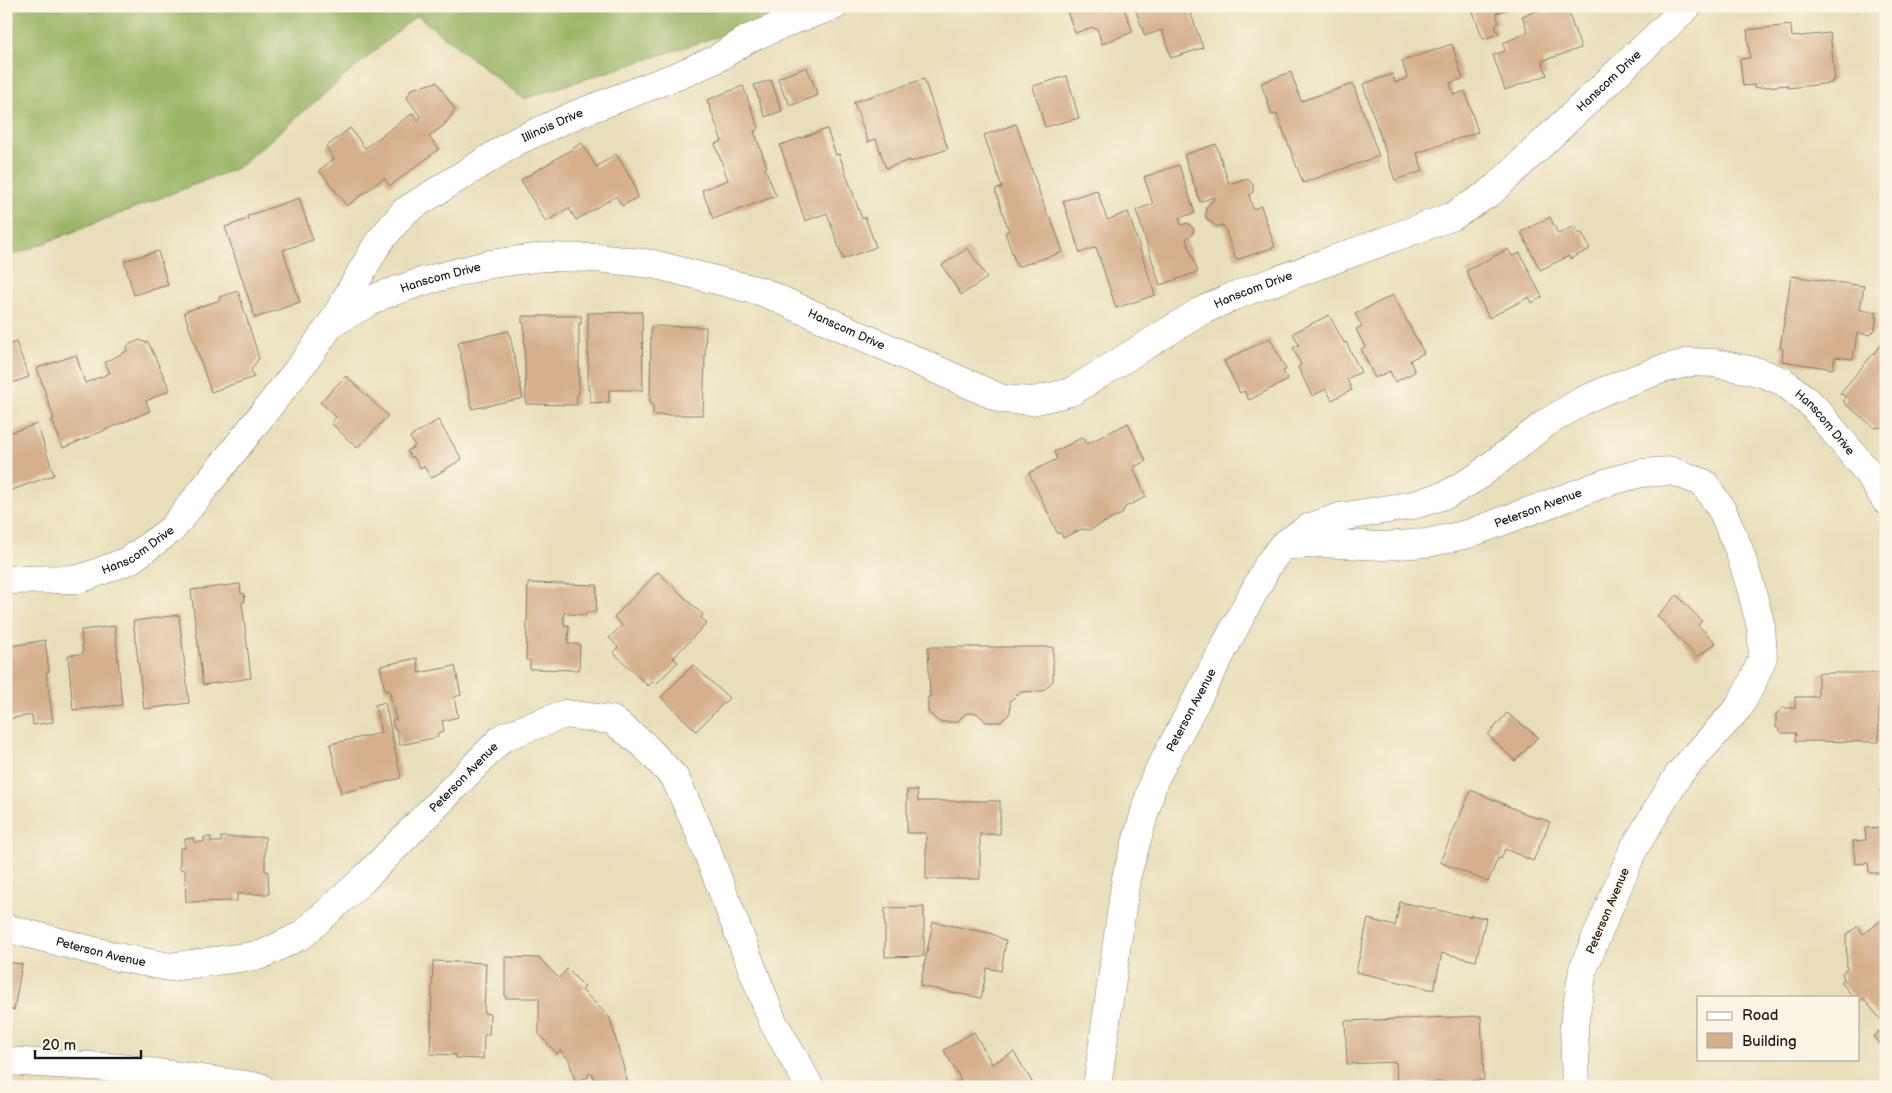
<svg xmlns="http://www.w3.org/2000/svg" width="1892" height="1093" font-family="'Balsamiq Sans',sans-serif">
	<rect width="100%" height="100%" fill="#fcf5e5"/>
	<filter id="ink" filterUnits="userSpaceOnUse"><feTurbulence type="fractalNoise" baseFrequency=".02" numOctaves="2"/><feDisplacementMap in="SourceGraphic" scale="10" xChannelSelector="R" yChannelSelector="G"/><feConvolveMatrix kernelMatrix="1 2 1 2 8 2 1 2 1" color-interpolation-filters="sRGB"/></filter>
	<filter id="wash" filterUnits="userSpaceOnUse"><feTurbulence type="fractalNoise" baseFrequency=".0096" numOctaves="4" result="noise"/><feDisplacementMap in="SourceGraphic" scale="20" xChannelSelector="R" yChannelSelector="G"/><feGaussianBlur stdDeviation="1.12" result="paint"/><feColorMatrix in="noise" values="0 0 0 0 0 0 0 0 0 0 0 0 0 0 0 0 0 1.4 0 .05"/><feComposite in="paint" operator="in"/></filter>
	<g filter="url(#wash)">
		<rect width="100%" height="100%" fill="#e8deba"/>
		<path fill="#9bb668" stroke="#5c6942" d="M 6,6 L 813,6 L 523,99 L 417,15 L 237,168 L 6,258 Z"/>
		<g id="blocks">
			<path fill="#d6b08d" d="M 1065,6 L 1123,6 L 1133,32 L 1102,44 L 1097,28 L 1094,29 L 1093,27 L 1075,33 Z
				M 1134,6 L 1188,6 L 1203,48 L 1171,58 L 1162,30 L 1145,36 Z
				M 1471,6 L 1515,6 L 1515,7 L 1496,13 L 1499,23 L 1495,25 L 1498,34 L 1483,39 Z
				M 1551,6 L 1566,6 L 1581,48 L 1542,61 L 1547,75 L 1505,90 L 1493,55 L 1505,51 L 1503,43 L 1528,32 L 1522,16 Z
				M 1791,25 L 1792,37 L 1830,33 L 1835,80 L 1832,80 L 1832,83 L 1788,88 L 1788,85 L 1754,88 L 1754,85 L 1743,86 L 1740,59 L 1750,58 L 1747,30 Z
				M 1452,44 L 1463,79 L 1450,83 L 1454,95 L 1465,91 L 1478,132 L 1417,153 L 1423,171 L 1395,180 L 1363,84 L 1393,74 L 1395,83 L 1407,78 L 1402,61 Z
				M 807,67 L 818,95 L 790,106 L 787,97 L 785,98 L 778,78 Z
				M 1291,72 L 1301,101 L 1353,84 L 1379,156 L 1303,183 L 1277,114 L 1272,115 L 1261,83 Z
				M 1067,76 L 1079,118 L 1045,127 L 1033,86 Z
				M 924,79 L 948,149 L 910,162 L 910,160 L 886,168 L 876,139 L 868,142 L 854,102 Z
				M 771,80 L 782,111 L 765,117 L 754,85 Z
				M 437,82 L 455,110 L 444,125 L 429,137 L 439,149 L 390,186 L 384,178 L 347,206 L 319,170 L 334,159 L 326,147 L 350,128 L 365,148 L 413,113 L 418,120 L 421,117 L 407,98 L 411,89 Z
				M 743,86 L 759,129 L 754,131 L 767,167 L 765,168 L 776,196 L 713,219 L 702,190 L 728,180 L 715,144 L 722,141 L 707,100 Z
				M 1016,124 L 1048,217 L 1050,216 L 1063,252 L 1017,267 L 1005,232 L 1009,231 L 995,190 L 1002,187 L 984,135 Z
				M 827,129 L 836,155 L 839,154 L 862,219 L 865,217 L 876,247 L 843,259 L 827,213 L 805,221 L 780,145 Z
				M 582,143 L 596,167 L 616,154 L 633,182 L 638,197 L 622,206 L 616,196 L 576,220 L 569,208 L 546,222 L 521,180 Z
				M 1216,144 L 1229,184 L 1244,179 L 1249,180 L 1253,185 L 1253,192 L 1249,195 L 1253,209 L 1261,206 L 1275,247 L 1236,260 L 1224,226 L 1216,226 L 1206,218 L 1206,208 L 1214,199 L 1213,197 L 1200,202 L 1184,155 Z
				M 1179,165 L 1195,213 L 1179,218 L 1181,225 L 1188,223 L 1194,229 L 1193,234 L 1186,239 L 1198,272 L 1160,285 L 1136,210 L 1153,204 L 1144,177 Z
				M 1097,190 L 1107,220 L 1128,212 L 1155,295 L 1116,308 L 1096,247 L 1080,253 L 1063,201 Z
				M 299,198 L 313,240 L 283,250 L 300,302 L 255,318 L 225,227 L 248,219 L 247,216 Z
				M 1550,217 L 1558,234 L 1575,226 L 1579,234 L 1582,233 L 1590,249 L 1570,259 L 1569,256 L 1540,270 L 1521,232 Z
				M 968,248 L 987,278 L 961,295 L 942,265 Z
				M 1508,249 L 1512,256 L 1520,253 L 1542,297 L 1532,303 L 1529,297 L 1489,318 L 1466,271 Z
				M 158,251 L 168,285 L 134,295 L 124,261 Z
				M 1791,276 L 1864,286 L 1860,310 L 1877,312 L 1875,330 L 1870,335 L 1857,333 L 1853,359 L 1835,357 L 1833,369 L 1782,361 L 1783,349 L 1780,348 Z
				M 238,291 L 259,358 L 251,370 L 254,377 L 211,392 L 184,312 L 220,300 L 219,297 Z
				M 1393,295 L 1424,353 L 1410,360 L 1415,372 L 1395,382 L 1390,371 L 1375,378 L 1361,349 L 1365,347 L 1356,329 L 1362,326 L 1355,314 Z
				M 642,312 L 643,390 L 609,390 L 609,402 L 590,403 L 590,390 L 588,390 L 588,313 Z
				M 1329,315 L 1344,343 L 1346,342 L 1361,372 L 1347,379 L 1352,390 L 1332,400 L 1326,389 L 1312,396 L 1298,367 L 1301,365 L 1293,348 L 1299,345 L 1293,333 Z
				M 522,316 L 581,316 L 581,324 L 579,323 L 579,394 L 577,395 L 577,405 L 526,404 L 524,323 L 522,323 Z
				M 651,326 L 706,327 L 703,415 L 653,415 L 653,404 L 650,404 Z
				M 509,331 L 523,398 L 472,409 L 458,342 Z
				M 1270,338 L 1286,370 L 1283,371 L 1288,380 L 1249,400 L 1244,391 L 1240,393 L 1224,361 Z
				M 1886,339 L 1886,431 L 1882,427 L 1875,428 L 1844,403 L 1845,396 L 1840,393 Z
				M 140,340 L 146,343 L 148,342 L 170,390 L 146,401 L 150,411 L 63,448 L 52,420 L 54,419 L 37,368 L 76,355 L 85,383 L 110,373 L 105,362 L 127,351 L 128,345 Z
				M 16,342 L 29,377 L 6,385 L 6,346 Z
				M 346,376 L 388,416 L 357,448 L 331,423 L 336,417 L 320,402 Z
				M 438,420 L 462,459 L 431,478 L 424,466 L 420,468 L 413,456 L 411,458 L 407,451 L 415,446 L 410,437 Z
				M 1128,423 L 1146,461 L 1133,467 L 1146,497 L 1125,507 L 1122,514 L 1089,530 L 1082,529 L 1063,538 L 1061,532 L 1058,534 L 1029,473 L 1057,459 L 1054,452 L 1083,437 L 1087,444 Z
				M 37,424 L 54,475 L 6,492 L 6,434 Z
				M 658,572 L 703,615 L 701,618 L 707,623 L 673,658 L 678,662 L 656,684 L 653,681 L 648,686 L 613,652 L 618,647 L 609,638 L 622,625 L 614,617 Z
				M 528,583 L 597,585 L 596,612 L 586,612 L 586,615 L 567,614 L 567,612 L 564,612 L 564,625 L 569,625 L 568,644 L 580,644 L 579,670 L 530,669 L 530,660 L 526,660 Z
				M 240,584 L 241,594 L 244,593 L 245,602 L 242,602 L 251,678 L 203,685 L 191,590 Z
				M 1677,595 L 1702,621 L 1698,625 L 1716,643 L 1697,657 L 1657,616 Z
				M 179,615 L 189,703 L 144,709 L 133,621 Z
				M 115,626 L 122,705 L 73,710 L 68,655 L 83,654 L 81,630 Z
				M 45,640 L 49,672 L 46,672 L 53,722 L 33,725 L 32,715 L 7,719 L 6,647 Z
				M 928,647 L 1053,647 L 1053,681 L 1043,691 L 1021,692 L 1010,701 L 1010,713 L 1001,722 L 986,722 L 977,713 L 966,713 L 957,722 L 939,722 L 928,712 L 928,697 L 930,697 Z
				M 417,658 L 419,673 L 455,666 L 461,695 L 454,697 L 458,717 L 442,721 L 444,731 L 437,733 L 438,737 L 400,745 L 396,729 L 394,729 L 392,720 L 396,720 L 389,690 L 385,691 L 380,666 Z
				M 693,665 L 729,698 L 696,731 L 661,697 Z
				M 1818,673 L 1879,673 L 1879,742 L 1795,741 L 1796,733 L 1782,733 L 1776,727 L 1776,714 L 1782,708 L 1795,708 L 1795,697 L 1818,697 Z
				M 385,702 L 401,778 L 341,793 L 330,744 L 381,733 L 375,705 Z
				M 1507,713 L 1538,737 L 1515,761 L 1488,735 Z
				M 1886,788 L 1886,889 L 1882,889 L 1882,873 L 1869,873 L 1868,863 L 1855,864 L 1853,841 L 1866,840 L 1865,828 L 1882,827 L 1880,789 Z
				M 907,790 L 917,790 L 918,801 L 1000,801 L 1000,834 L 980,834 L 980,879 L 926,879 L 926,833 L 907,833 Z
				M 1471,790 L 1538,819 L 1538,817 L 1550,822 L 1533,861 L 1505,849 L 1501,859 L 1498,858 L 1488,882 L 1440,862 Z
				M 204,837 L 211,837 L 211,842 L 221,842 L 221,837 L 265,837 L 265,871 L 268,871 L 269,894 L 237,894 L 237,901 L 186,902 L 185,870 L 180,869 L 180,848 L 185,848 L 185,839 L 194,838 L 194,842 L 204,842 Z
				M 1400,902 L 1470,917 L 1471,915 L 1486,918 L 1476,961 L 1442,953 L 1434,990 L 1356,972 L 1368,919 L 1395,926 Z
				M 924,907 L 924,956 L 885,957 L 885,908 Z
				M 1886,917 L 1886,1026 L 1863,998 L 1858,1003 L 1858,997 L 1853,997 L 1841,982 L 1844,980 L 1842,973 L 1847,969 L 1846,935 L 1858,926 L 1863,934 Z
				M 933,922 L 990,933 L 1006,941 L 1001,971 L 987,968 L 981,998 L 920,986 Z
				M 505,957 L 539,958 L 559,978 L 567,969 L 585,987 L 582,990 L 610,1018 L 629,1087 L 596,1087 L 592,1073 L 588,1074 L 589,1077 L 575,1081 L 569,1060 L 560,1050 L 557,1054 L 539,1034 L 539,998 L 505,998 Z
				M 433,961 L 486,963 L 484,1013 L 490,1014 L 489,1035 L 484,1035 L 483,1059 L 456,1058 L 456,1055 L 430,1054 Z
				M 6,962 L 22,964 L 14,1010 L 6,1008 Z
				M 1481,1016 L 1484,1080 L 1397,1084 L 1396,1062 L 1347,1064 L 1345,1021 Z
				M 1886,1026 L 1886,1051 L 1873,1036 Z
				M 974,1032 L 992,1064 L 1014,1052 L 1035,1087 L 959,1087 L 956,1082 L 961,1080 L 944,1050 Z"/>
		</g>
	</g>
	<g filter="url(#ink)">
		<use href="#blocks" fill-opacity="0" stroke="#827d6b" stroke-width="1"/>
		<g fill="none" stroke-linecap="round" stroke-linejoin="round">
			<g stroke="#827d6b" stroke-width="29">
				<g id="street">
					<path id="s1" d="M 332,323 L 378,243 L 405,211 L 517,141 L 577,114 L 682,74 L 716,59 L 748,39 L 796,19 L 834,6"/>
					<path id="s2" d="M 1284,546 L 1320,543 L 1383,546 L 1427,543 L 1468,534 L 1608,482 L 1641,473 L 1672,471 L 1704,483 L 1723,512 L 1739,550 L 1751,588 L 1761,627 L 1763,657 L 1753,681 L 1739,707 L 1679,774 L 1633,850 L 1583,969 L 1574,1025 L 1576,1087"/>
					<path id="s3" d="M 6,580 L 80,579 L 130,560 L 172,529 L 307,358 L 331,324 L 380,296 L 424,281 L 490,264 L 543,257 L 596,258 L 653,264 L 763,292 L 1002,399 L 1033,401 L 1071,392 L 1201,311 L 1234,296 L 1453,216 L 1491,192 L 1688,6"/>
					<path id="s4" d="M 6,928 L 117,957 L 170,967 L 261,955 L 302,935 L 365,878 L 503,737 L 565,714 L 612,720 L 643,744 L 675,778 L 700,833 L 773,1022 L 810,1087"/>
					<path d="M 6,1061 L 122,1068 L 260,1087"/>
					<path id="s5" d="M 1097,1087 L 1126,878 L 1154,780 L 1268,565 L 1282,546 L 1308,528 L 1340,517 L 1414,505 L 1448,494 L 1477,477 L 1546,423 L 1582,401 L 1609,389 L 1659,370 L 1690,362 L 1715,363 L 1759,372 L 1784,382 L 1813,406 L 1866,470 L 1886,501"/>
				</g>
			</g>
			<use href="#street" stroke="#fff" stroke-width="28"/>
		</g>
	</g>
	<g text-anchor="middle" dominant-baseline="central" stroke-width="4" stroke-linejoin="round" paint-order="stroke">
		<g font-size="12" fill="#1c1c1c" stroke="#fcf5e5">
			<text stroke="none"><textPath href="#s3" startOffset="1849">Hanscom Drive</textPath></text>
			<text stroke="none"><textPath href="#s1" startOffset="305">Illinois Drive</textPath></text>
			<text stroke="none"><textPath href="#s3" startOffset="559">Hanscom Drive</textPath></text>
			<text stroke="none"><textPath href="#s3" startOffset="1429">Hanscom Drive</textPath></text>
			<text stroke="none"><textPath href="#s3" startOffset="979">Hanscom Drive</textPath></text>
			<text stroke="none"><textPath href="#s5" startOffset="1189">Hanscom Drive</textPath></text>
			<text stroke="none"><textPath href="#s2" startOffset="260">Peterson Avenue</textPath></text>
			<text stroke="none"><textPath href="#s3" startOffset="139">Hanscom Drive</textPath></text>
			<text stroke="none"><textPath href="#s5" startOffset="392">Peterson Avenue</textPath></text>
			<text stroke="none"><textPath href="#s4" startOffset="532">Peterson Avenue</textPath></text>
			<text transform="translate(1608 911) rotate(-67)">Peterson Avenue</text>
			<text stroke="none"><textPath href="#s4" startOffset="98">Peterson Avenue</textPath></text>
		</g>
	</g>
	<rect width="1892" height="1093" fill="none" stroke="#fcf5e5" stroke-width="25"/>
	<rect x="1697" y="996" width="162" height="65" fill="#fcf5e5" stroke="#a29e95"/>
	<rect x="1707" y="1012" width="25" height="8" fill="#ffffff" stroke="#a29e95"/>
	<text x="1742" y="1020" font-size="15" fill="#1c1c1c">Road</text>
	<rect x="1707" y="1033" width="25" height="15" fill="#d6b08d" stroke="#a29e95"/>
	<text x="1742" y="1046" font-size="15" fill="#1c1c1c">Building</text>
	<path d="M35 1050v8h106v-8" fill="none" stroke="#1c1c1c" stroke-width="2.5"/>
	<text x="42" y="1050" font-size="15" fill="#1c1c1c" stroke="#fcf5e5" stroke-width="4" paint-order="stroke">20 m</text>
</svg>
